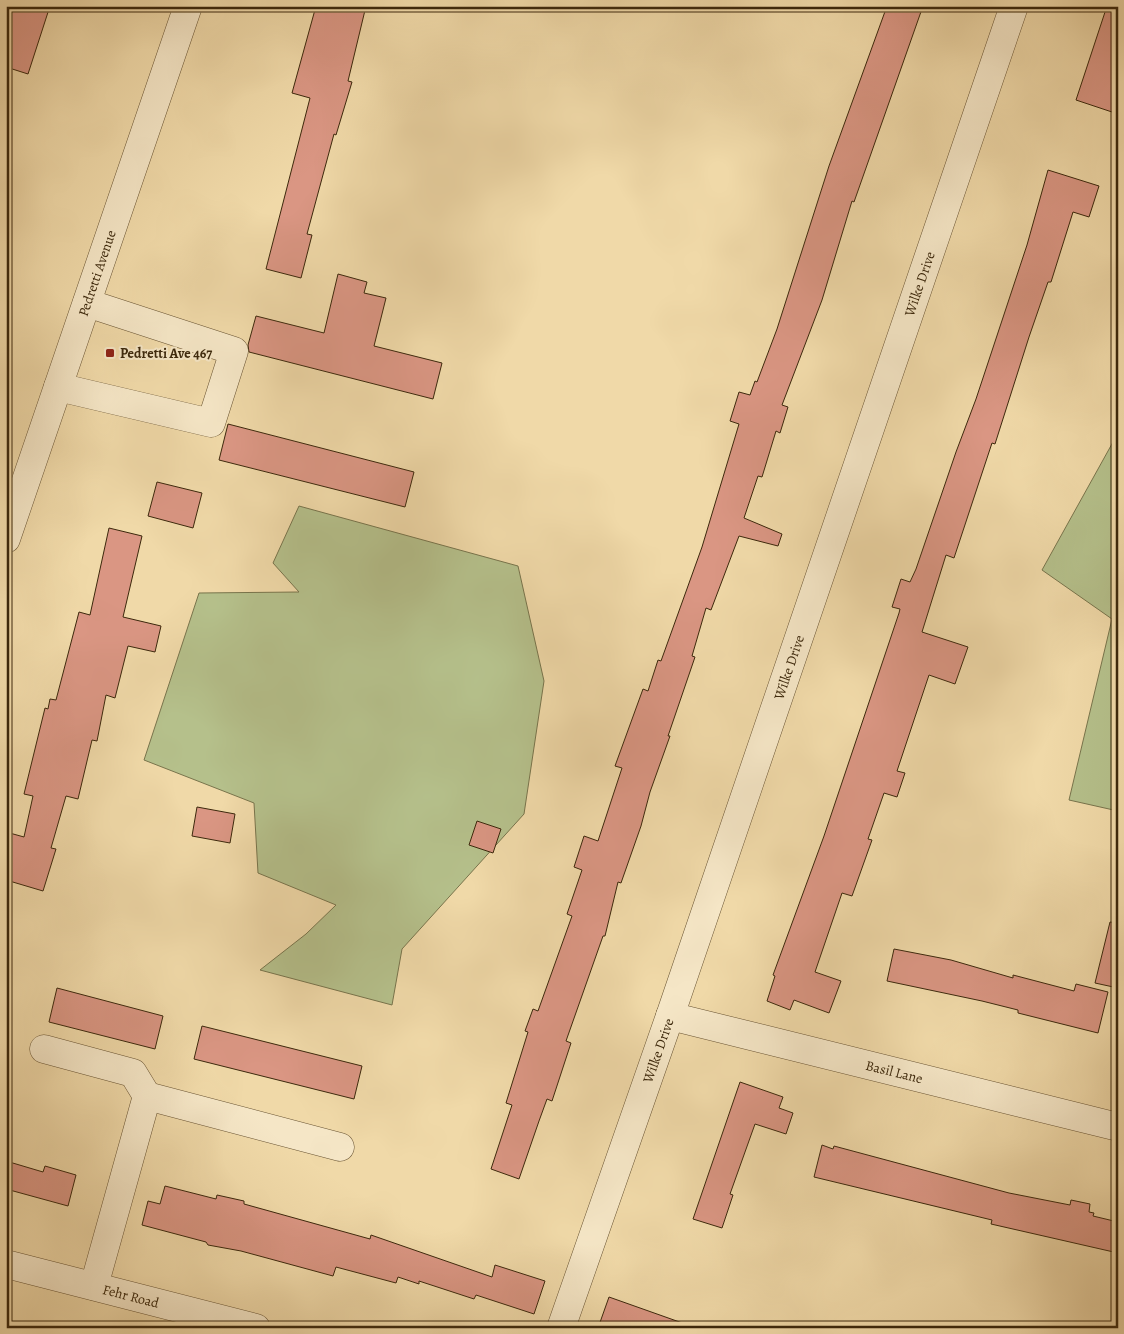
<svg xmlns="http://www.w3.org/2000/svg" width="1124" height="1334" font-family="Alegreya,serif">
	<rect width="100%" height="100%" fill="#f0d9a8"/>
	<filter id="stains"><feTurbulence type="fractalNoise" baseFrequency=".004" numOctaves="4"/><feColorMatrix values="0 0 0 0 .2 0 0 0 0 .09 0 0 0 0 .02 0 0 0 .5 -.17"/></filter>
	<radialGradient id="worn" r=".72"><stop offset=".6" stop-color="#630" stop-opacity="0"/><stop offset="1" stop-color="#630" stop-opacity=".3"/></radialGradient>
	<path fill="#b5c08b" stroke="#78744c" d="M 1118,433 L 1118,811 L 1069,800 L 1112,619 L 1042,570 Z
		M 299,506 L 518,566 L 544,681 L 524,814 L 402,949 L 392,1005 L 260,970 L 306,934 L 336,905 L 258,873 L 254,803 L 144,760 L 199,593 L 299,592 L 273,563 Z"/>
	<path fill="#da9683" stroke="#3c280c" d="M 6,6 L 50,6 L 28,74 L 6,67 Z
		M 316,6 L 366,6 L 348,81 L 352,82 L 336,135 L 334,134 L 307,234 L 312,235 L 301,278 L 266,269 L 310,98 L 292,93 Z
		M 887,6 L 923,6 L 854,202 L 852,201 L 822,300 L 782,405 L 788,407 L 780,433 L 776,431 L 762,477 L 758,476 L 744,518 L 782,534 L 778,546 L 739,536 L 711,610 L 706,608 L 692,656 L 695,657 L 668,736 L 670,736 L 650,792 L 641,826 L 621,883 L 618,882 L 605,936 L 603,936 L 566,1041 L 571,1043 L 552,1101 L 547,1099 L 539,1121 L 519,1179 L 491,1169 L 512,1105 L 506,1103 L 528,1032 L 525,1031 L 533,1009 L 538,1011 L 572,916 L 567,914 L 582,870 L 574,867 L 584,836 L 598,841 L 622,768 L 615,766 L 643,689 L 648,691 L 658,660 L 661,661 L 702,547 L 739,424 L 730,421 L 739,392 L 750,395 L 755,381 L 757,382 L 777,329 L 829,166 Z
		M 1107,6 L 1118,6 L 1118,114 L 1076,100 Z
		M 1048,170 L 1099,186 L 1089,217 L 1073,212 L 1051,282 L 1048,282 L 1029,337 L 995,444 L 992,443 L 954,558 L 946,555 L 922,632 L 968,647 L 955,684 L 929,675 L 897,771 L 905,773 L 897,797 L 884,793 L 868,839 L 872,840 L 852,896 L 842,893 L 815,972 L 841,981 L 829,1013 L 794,1000 L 790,1010 L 767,1001 L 775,976 L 773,975 L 824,836 L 899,613 L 900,609 L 892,607 L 901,579 L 910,582 L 916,569 L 956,452 L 976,399 L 1027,245 Z
		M 338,274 L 367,282 L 364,293 L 386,298 L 374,346 L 442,363 L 433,399 L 249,352 L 248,345 L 256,316 L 324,333 Z
		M 228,424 L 414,472 L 405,507 L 219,460 Z
		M 157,482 L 202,493 L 193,528 L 148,516 Z
		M 109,528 L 142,536 L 123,617 L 161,626 L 155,652 L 128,646 L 115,698 L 106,695 L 97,741 L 92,740 L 78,799 L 66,796 L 51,848 L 56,849 L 43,891 L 6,880 L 6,832 L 24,837 L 33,796 L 24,794 L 45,708 L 48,709 L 50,699 L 56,700 L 79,612 L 90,615 Z
		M 197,807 L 235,814 L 230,843 L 192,836 Z
		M 477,821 L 501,829 L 493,853 L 469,845 Z
		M 1110,922 L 1118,923 L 1118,988 L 1095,983 Z
		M 894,949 L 951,960 L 1013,978 L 1013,975 L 1074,991 L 1076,984 L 1108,992 L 1098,1033 L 1018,1013 L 1018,1010 L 982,1001 L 887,981 Z
		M 57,988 L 163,1016 L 155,1049 L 49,1022 Z
		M 202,1026 L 362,1066 L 354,1099 L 194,1059 Z
		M 740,1082 L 783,1097 L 779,1108 L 793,1113 L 786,1134 L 755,1124 L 730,1194 L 733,1195 L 722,1228 L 693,1219 Z
		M 822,1145 L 833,1149 L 834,1146 L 1009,1193 L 1070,1205 L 1071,1200 L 1090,1204 L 1089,1212 L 1094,1213 L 1093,1216 L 1118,1222 L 1118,1253 L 991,1224 L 992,1220 L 814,1177 Z
		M 6,1161 L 43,1172 L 45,1166 L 76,1175 L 68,1206 L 6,1189 Z
		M 165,1186 L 216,1199 L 217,1195 L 244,1201 L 244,1204 L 370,1239 L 371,1235 L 492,1277 L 495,1265 L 545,1281 L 534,1314 L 476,1295 L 474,1299 L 419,1281 L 419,1284 L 398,1277 L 396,1283 L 336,1267 L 333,1276 L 241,1251 L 208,1245 L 206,1242 L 142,1225 L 148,1201 L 160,1204 Z
		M 609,1297 L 688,1325 L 687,1328 L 598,1328 Z"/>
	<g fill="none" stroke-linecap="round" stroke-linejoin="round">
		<g stroke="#695433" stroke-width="29">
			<g id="minor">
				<path d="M 58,387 L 211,423 L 234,351 L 87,303"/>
				<path id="s1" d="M 6,539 L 188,6"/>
				<path id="s2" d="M 670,1016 L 1118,1127"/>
				<path d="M 44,1049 L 133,1073 L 147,1096 L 340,1147"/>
				<path id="s3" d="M 6,1264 L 256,1328"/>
				<path d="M 94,1286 L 147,1096"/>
				<path id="s4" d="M 561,1328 L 670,1016 L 1014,6"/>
			</g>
		</g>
		<use href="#minor" stroke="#f5e6c6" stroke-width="28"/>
	</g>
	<rect fill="#8f2418" stroke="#f5e6c6" stroke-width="2" x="105" y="348" width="10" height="10" rx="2.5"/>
	<g text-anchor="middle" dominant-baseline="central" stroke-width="4" stroke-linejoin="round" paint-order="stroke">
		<g font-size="14" fill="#3c280c" stroke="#f5e6c6">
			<text stroke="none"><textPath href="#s1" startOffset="281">Pedretti Avenue</textPath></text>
			<text stroke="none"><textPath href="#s4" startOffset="1104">Wilke Drive</textPath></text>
			<text stroke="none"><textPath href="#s4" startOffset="699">Wilke Drive</textPath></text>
			<text stroke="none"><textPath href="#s4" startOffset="294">Wilke Drive</textPath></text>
			<text stroke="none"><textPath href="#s2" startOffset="231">Basil Lane</textPath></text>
			<text stroke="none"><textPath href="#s3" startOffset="129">Fehr Road</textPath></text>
		</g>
		<g font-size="14" font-weight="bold" fill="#3c280c" stroke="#f5e6c6" text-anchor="start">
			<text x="120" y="353">Pedretti Ave 467</text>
		</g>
	</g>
	<rect width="1124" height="1334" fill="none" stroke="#f0d9a8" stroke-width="25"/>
	<rect x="8" y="8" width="1109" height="1319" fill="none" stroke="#3c280c" stroke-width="2.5"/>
	<rect x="12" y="12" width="1099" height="1309" fill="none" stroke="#3c280c"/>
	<rect width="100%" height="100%" filter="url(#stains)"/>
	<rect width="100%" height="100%" fill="url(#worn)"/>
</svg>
